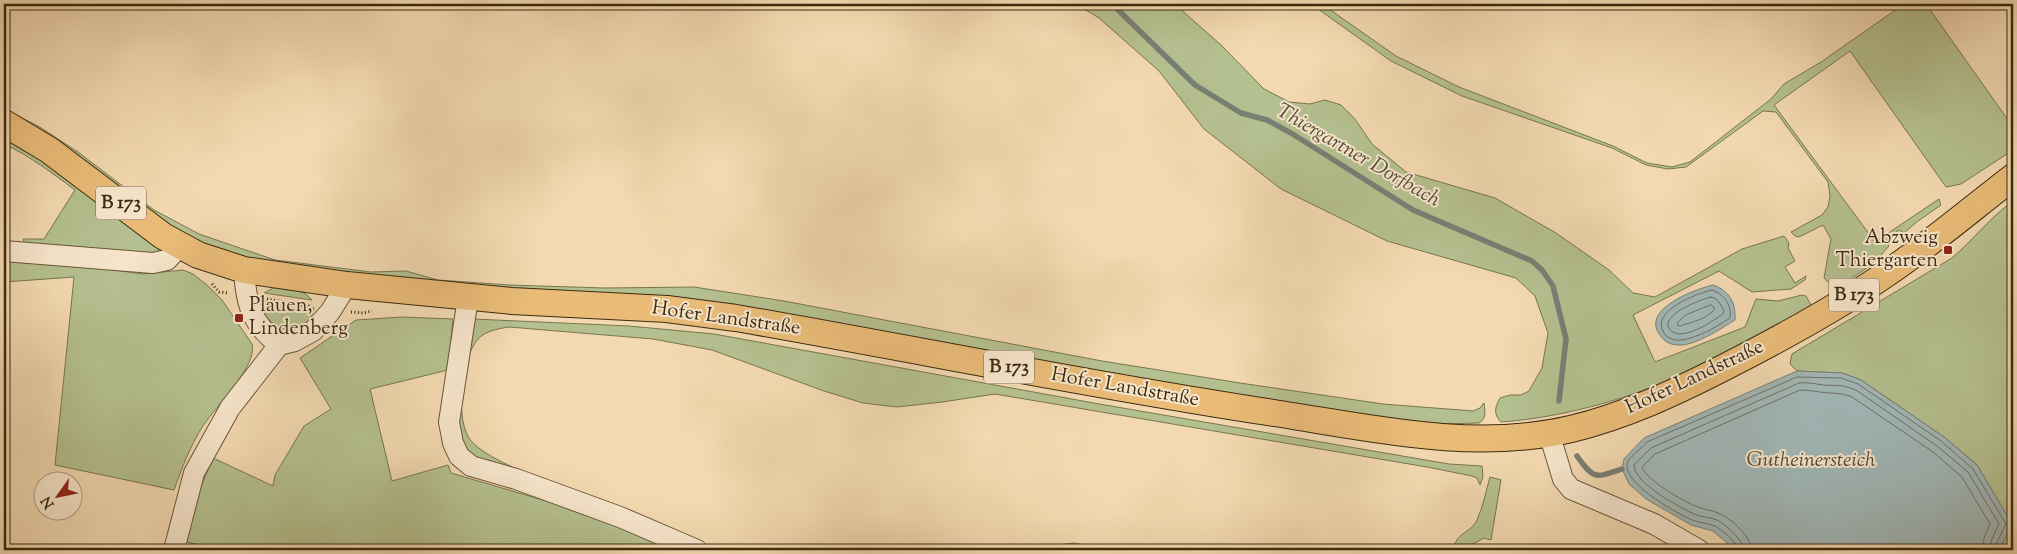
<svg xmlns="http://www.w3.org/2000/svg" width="2017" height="554" font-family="'Sorts Mill Goudy',serif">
	<rect width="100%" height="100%" fill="#f3d9b1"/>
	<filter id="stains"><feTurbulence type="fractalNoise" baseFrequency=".004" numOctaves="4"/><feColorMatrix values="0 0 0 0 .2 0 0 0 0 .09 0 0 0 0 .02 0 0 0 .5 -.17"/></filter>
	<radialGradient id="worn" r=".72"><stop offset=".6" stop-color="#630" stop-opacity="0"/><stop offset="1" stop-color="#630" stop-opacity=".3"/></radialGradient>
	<path fill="#b5c090" stroke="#787550" d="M 1076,4 L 1172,4 L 1178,7 L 1221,45 L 1264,89 L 1289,102 L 1310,104 L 1325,100 L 1341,105 L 1355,119 L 1372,144 L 1406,172 L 1495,198 L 1556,233 L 1609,270 L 1633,293 L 1655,297 L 1742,249 L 1784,236 L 1789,243 L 1788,248 L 1795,261 L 1785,267 L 1795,283 L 1806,276 L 1805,280 L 1791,289 L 1752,292 L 1719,271 L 1633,315 L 1655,362 L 1745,327 L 1756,299 L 1778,301 L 1802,295 L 1806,296 L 1811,305 L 1808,310 C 1772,329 1737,350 1700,367 C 1638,396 1569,417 1501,422 C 1493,414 1495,407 1500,398 L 1510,395 L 1521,395 L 1529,391 L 1542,368 L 1548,333 L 1535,296 L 1516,278 L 1387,241 L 1281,189 L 1204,129 L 1159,71 L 1099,18 Z
		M 1311,4 L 1322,4 L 1396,56 L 1459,87 L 1613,146 L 1647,163 L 1672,167 L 1690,162 L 1771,99 L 1784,84 L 1821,62 L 1904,4 L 1926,4 L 2013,127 L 2013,150 L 1961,184 L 1946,187 L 1850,51 L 1774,105 L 1875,242 L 1939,199 L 1941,205 L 1918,221 L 1904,233 L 1899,230 L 1886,241 L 1889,246 L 1874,263 L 1839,287 L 1832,286 L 1824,278 L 1831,239 L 1823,225 L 1799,237 L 1795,236 L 1791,232 L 1822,215 L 1828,207 L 1830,196 L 1828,182 L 1776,112 L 1763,111 L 1686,167 L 1668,169 L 1646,165 L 1612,148 L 1462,96 L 1391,61 Z
		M 4,109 L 38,126 L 78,152 L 154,210 L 199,234 L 275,260 L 371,272 L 406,271 L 438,280 L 509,285 L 605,288 L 694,287 L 784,301 L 1102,361 L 1240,383 L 1383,404 L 1473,411 L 1480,408 L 1484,403 C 1485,412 1487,418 1479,423 L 1439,424 L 1389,420 L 559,294 L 247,262 L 181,235 L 4,114 Z
		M 4,136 L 24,147 L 158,246 L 158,251 L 153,256 L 26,247 L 23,239 L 44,239 L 75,190 C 52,173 30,156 4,144 Z
		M 2009,204 L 2013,209 L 2013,550 L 2001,550 L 2002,544 L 2012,524 L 1977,465 L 1944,437 L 1861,380 L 1842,373 L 1797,371 L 1790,364 L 1792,354 L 1952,258 C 1972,241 1988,220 2009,204 Z
		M 4,255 L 143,274 L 183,270 L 193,274 L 207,285 L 222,300 L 252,344 C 258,366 215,407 203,426 C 190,446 182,468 174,490 L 55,465 L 74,277 L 4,282 Z
		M 275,287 C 289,289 302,288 312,300 L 264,293 Z
		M 260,301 L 314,308 C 312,313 311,319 308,323 C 290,341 262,322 260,301 Z
		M 402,317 L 453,319 L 448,370 L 370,389 L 392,481 L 448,465 L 451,473 L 594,515 L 659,544 L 656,550 L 216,550 L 184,541 L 195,500 L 213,458 L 273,486 L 275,475 L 304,426 L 331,409 L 300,358 L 356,320 Z
		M 473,319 L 629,326 L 714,334 L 1105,405 L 1449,464 L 1482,466 L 1483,477 L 1480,485 L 1477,478 L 1472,476 L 1427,467 L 995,394 L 942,402 L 897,407 L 863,403 L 824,391 L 712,350 L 653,339 L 509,327 C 482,331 474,337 467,363 C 462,384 457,418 469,438 C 483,462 583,495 612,507 C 646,521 680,536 714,550 L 703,550 L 472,460 L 455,426 Z
		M 1490,477 L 1501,480 L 1491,540 L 1484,538 L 1462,550 L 1452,550 C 1458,531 1471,533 1477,520 C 1483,507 1486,491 1490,477 Z
		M 1074,543 L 1110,550 L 1021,550 L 1023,549 Z"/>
	<path fill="#a1b7b7" stroke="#797f74" d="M 1713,285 C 1730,291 1736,303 1735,320 C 1722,328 1695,346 1679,345 C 1671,345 1664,342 1660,335 C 1640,309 1696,289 1713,285 Z
		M 1797,371 L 1842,373 L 1861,380 L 1944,437 L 1977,465 L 2012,524 L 2002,544 L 2001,550 L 1735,550 L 1713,531 L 1691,525 L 1646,499 L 1629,484 L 1622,469 L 1624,459 L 1644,438 Z"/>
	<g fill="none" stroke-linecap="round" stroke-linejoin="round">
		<path stroke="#6e7064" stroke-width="1" d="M 1712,290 C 1724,294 1732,305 1730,318 C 1716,327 1698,338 1681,340 C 1675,341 1667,338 1664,333 C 1649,311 1698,293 1712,290 Z
			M 1711,297 C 1718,298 1721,305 1724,311 L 1723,314 C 1711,322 1696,333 1680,334 C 1677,334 1672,332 1670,330 C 1658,315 1702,299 1711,297 Z
			M 1711,305 L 1715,308 C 1709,319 1691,322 1680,326 L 1677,325 L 1678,322 L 1686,315 Z
			M 1738,550 C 1737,542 1722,530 1715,526 C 1708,523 1699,523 1692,520 C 1678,514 1618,481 1628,461 C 1632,455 1642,448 1647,442 L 1797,377 L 1841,378 L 1858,384 L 1941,441 L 1973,469 L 2006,524 L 1997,542 L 1997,550
			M 1744,550 C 1744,541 1725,524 1717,520 C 1709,517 1701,517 1694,514 C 1679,507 1634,483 1634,465 L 1651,448 L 1799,383 C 1808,382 1815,384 1823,385 C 1838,386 1840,384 1856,390 L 1937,446 L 1968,472 L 1999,524 L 1991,541 L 1990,550
			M 1752,550 C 1751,537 1732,519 1720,514 C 1713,510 1705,510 1698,507 C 1684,502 1646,480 1642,467 L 1655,454 L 1800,390 C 1808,390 1813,391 1820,392 C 1833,394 1840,392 1852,397 L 1933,452 L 1962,477 L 1990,524 L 1984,538 L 1983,550"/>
		<path stroke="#797f74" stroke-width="5.5" d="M 1112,4 L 1195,85 L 1241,113 L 1267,120 L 1291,133 L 1413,210 L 1532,261 L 1542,270 L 1553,286 L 1566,339 L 1559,401
			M 1577,456 C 1594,480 1595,478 1622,469"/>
		<g stroke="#6a5638" stroke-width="22">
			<path id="minor" d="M 4,251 L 153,263 L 167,260 L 180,246
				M 244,270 C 246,304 251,323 279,345
				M 468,298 L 449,422 L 453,443 L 459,456 L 471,466 L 516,479 L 620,517 L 697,550
				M 1549,433 L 1563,479 L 1571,489 L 1654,524 L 1699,550
				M 174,550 L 194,473 L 230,408 L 279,345 L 295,341 L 313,331 L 330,312 L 347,285"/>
		</g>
		<g stroke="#3c2a10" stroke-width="28">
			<path id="major" d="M 4,123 L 49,150 L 163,236 L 198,255 L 244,270 L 347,285 L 512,301 L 667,309 L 736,318 C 915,349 1094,386 1274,413 C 1372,428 1473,452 1571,429 C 1625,416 1674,393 1723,368 C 1778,340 1832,311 1883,276 C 1928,246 1970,210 2013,177"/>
		</g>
		<path stroke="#3c2a10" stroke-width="3" stroke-dasharray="1 2.5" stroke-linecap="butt" d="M 212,284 L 219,292 L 229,293
			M 267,299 L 310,306
			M 351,312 L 363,313 L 372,311"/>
		<use href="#minor" stroke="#f7e6cc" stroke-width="20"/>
		<use href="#major" stroke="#eabc78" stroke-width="26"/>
	</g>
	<g fill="#8f2418" stroke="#f7e6cc" stroke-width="2">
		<rect x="1943" y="245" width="10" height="10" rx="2.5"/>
		<rect x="234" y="313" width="10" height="10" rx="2.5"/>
	</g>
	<g text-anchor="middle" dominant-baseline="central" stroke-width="4" stroke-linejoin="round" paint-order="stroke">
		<g fill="#f7e6cc" stroke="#746248" stroke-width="1">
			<rect x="96" y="186.5" width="50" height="33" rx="4"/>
			<rect x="1829" y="278.5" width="50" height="33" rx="4"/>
			<rect x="984" y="350.5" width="50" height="33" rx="4"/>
		</g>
		<g font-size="19" font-weight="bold" fill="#3c2a10">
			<text x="121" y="203">B 173</text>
			<text x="1854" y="295">B 173</text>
			<text x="1009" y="367">B 173</text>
		</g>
		<g font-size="20" fill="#3c2a10" stroke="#f7e6cc" text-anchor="end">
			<text x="1938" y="238">Abzweig<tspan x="1938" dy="23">Thiergarten</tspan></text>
			<text x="249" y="306" text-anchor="start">Plauen,<tspan x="249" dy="23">Lindenberg</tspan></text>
		</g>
		<g font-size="20" fill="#3c2a10" stroke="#f7e6cc">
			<text transform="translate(726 319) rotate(8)">Hofer Landstraße</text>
			<text transform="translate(1695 378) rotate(-25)">Hofer Landstraße</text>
			<text transform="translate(1125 388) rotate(10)">Hofer Landstraße</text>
		</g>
		<g font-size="21" font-style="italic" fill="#554d3a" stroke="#f7e6cc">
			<text transform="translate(1358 156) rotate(30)">Thiergartner Dorfbach</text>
			<text x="1811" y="461">Gutheinersteich</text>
		</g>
	</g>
	<rect width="2017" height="554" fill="none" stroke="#f3d9b1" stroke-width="20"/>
	<rect x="5" y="5" width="2007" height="544" fill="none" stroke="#3c2a10" stroke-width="2.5"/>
	<rect x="10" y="10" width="1997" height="534" fill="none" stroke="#3c2a10"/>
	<g transform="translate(58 496) rotate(237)"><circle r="24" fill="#f7e6cc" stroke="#ac9b81"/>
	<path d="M0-4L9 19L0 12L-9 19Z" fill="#8f2418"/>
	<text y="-8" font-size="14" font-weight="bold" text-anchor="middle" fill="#3c2a10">N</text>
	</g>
	<rect width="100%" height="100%" filter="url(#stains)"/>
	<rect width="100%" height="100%" fill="url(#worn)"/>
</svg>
